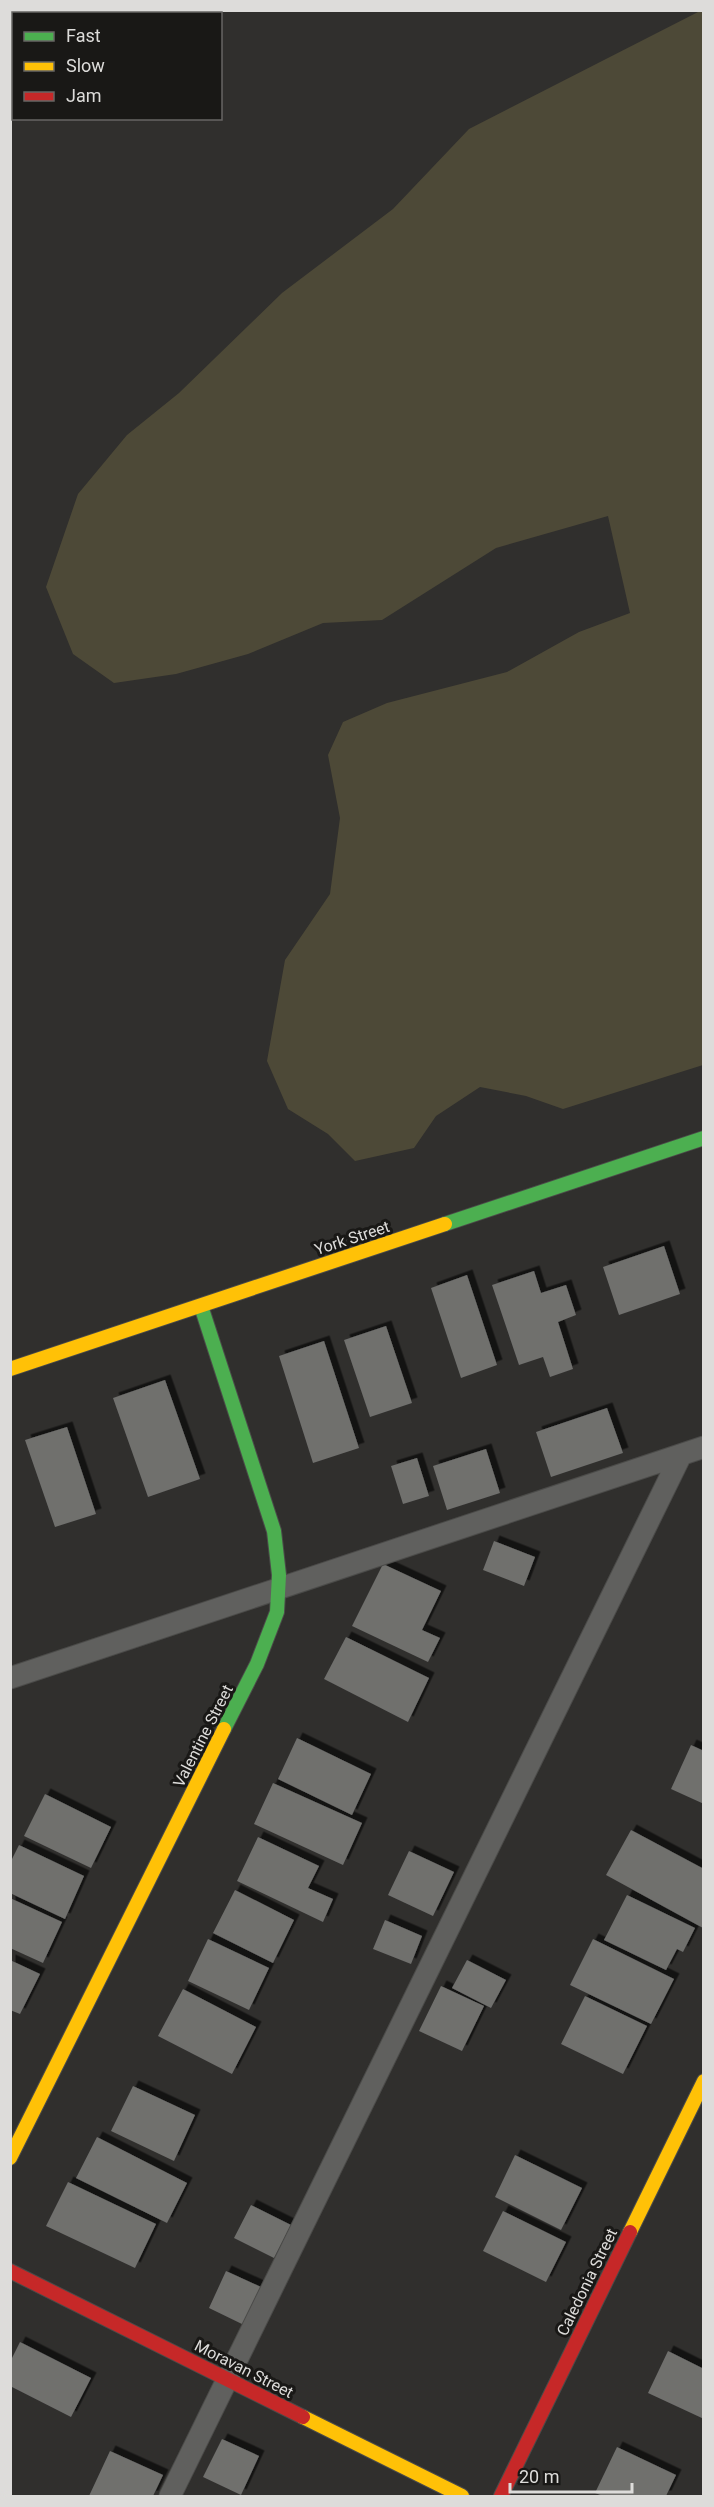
<svg xmlns="http://www.w3.org/2000/svg" width="714" height="2507" font-family="Roboto,sans-serif">
	<defs>
		<filter id="shadow"><feDropShadow dx="5.5" dy="-5.5" stdDeviation="0" flood-color="#0009"/></filter>
	</defs>
	<rect width="100%" height="100%" fill="#302f2d"/>
	<path fill="#4d4937" d="M 700,11 L 704,11 L 703,1065 L 563,1109 L 526,1096 L 480,1087 L 436,1116 L 414,1148 L 355,1161 L 328,1134 L 288,1109 L 267,1061 L 285,960 L 330,894 L 340,818 L 328,755 L 343,722 L 387,703 L 507,672 L 579,632 L 630,613 L 608,516 L 496,548 L 382,620 L 323,623 L 248,654 L 176,674 L 114,683 L 73,654 L 46,587 L 78,494 L 127,435 L 179,393 L 282,293 L 393,209 L 469,129 Z"/>
	<path fill="#6f6f6d" filter="url(#shadow)" d="M 664,1246 L 680,1294 L 619,1315 L 603,1267 Z
		M 534,1271 L 541,1293 L 566,1285 L 576,1315 L 558,1322 L 573,1369 L 550,1377 L 543,1357 L 519,1365 L 492,1285 Z
		M 467,1275 L 497,1365 L 461,1378 L 431,1288 Z
		M 386,1326 L 412,1403 L 370,1417 L 344,1340 Z
		M 324,1341 L 359,1448 L 313,1463 L 279,1356 Z
		M 165,1380 L 200,1479 L 148,1497 L 113,1398 Z
		M 607,1408 L 623,1453 L 551,1477 L 536,1432 Z
		M 67,1427 L 96,1514 L 55,1527 L 25,1440 Z
		M 486,1449 L 500,1493 L 447,1510 L 433,1466 Z
		M 417,1458 L 429,1496 L 403,1504 L 391,1466 Z
		M 494,1541 L 535,1557 L 524,1586 L 483,1570 Z
		M 383,1564 L 441,1591 L 422,1630 L 440,1638 L 428,1662 L 352,1626 Z
		M 346,1637 L 429,1678 L 408,1722 L 324,1679 Z
		M 297,1738 L 371,1774 L 352,1815 L 278,1779 Z
		M 691,1745 L 704,1751 L 704,1804 L 671,1789 Z
		M 273,1783 L 362,1823 L 343,1865 L 254,1824 Z
		M 45,1794 L 111,1827 L 91,1868 L 24,1836 Z
		M 631,1830 L 704,1869 L 703,1928 L 606,1875 Z
		M 258,1837 L 319,1866 L 308,1888 L 333,1899 L 323,1922 L 237,1881 Z
		M 19,1845 L 84,1876 L 65,1919 L 10,1893 L 10,1863 Z
		M 409,1851 L 454,1872 L 433,1916 L 388,1895 Z
		M 235,1890 L 294,1920 L 273,1963 L 213,1933 Z
		M 627,1895 L 695,1928 L 683,1952 L 677,1949 L 666,1970 L 604,1940 Z
		M 10,1898 L 62,1922 L 43,1963 L 10,1948 Z
		M 385,1920 L 422,1936 L 411,1964 L 373,1949 Z
		M 208,1939 L 269,1968 L 249,2010 L 188,1981 Z
		M 593,1939 L 674,1979 L 651,2024 L 570,1985 Z
		M 10,1960 L 40,1974 L 20,2014 L 10,2010 Z
		M 467,1960 L 506,1980 L 491,2008 L 452,1988 Z
		M 441,1986 L 484,2006 L 462,2051 L 419,2031 Z
		M 183,1989 L 256,2027 L 232,2074 L 158,2036 Z
		M 585,1996 L 647,2026 L 623,2074 L 561,2044 Z
		M 133,2086 L 195,2115 L 174,2161 L 111,2131 Z
		M 97,2137 L 187,2183 L 167,2223 L 76,2178 Z
		M 515,2155 L 582,2188 L 561,2230 L 495,2197 Z
		M 68,2182 L 156,2224 L 135,2268 L 46,2226 Z
		M 251,2205 L 291,2225 L 274,2258 L 234,2238 Z
		M 503,2211 L 566,2242 L 546,2282 L 483,2251 Z
		M 226,2271 L 261,2287 L 244,2325 L 209,2308 Z
		M 20,2342 L 91,2378 L 71,2417 L 10,2386 L 10,2362 Z
		M 668,2351 L 704,2369 L 704,2419 L 648,2393 Z
		M 222,2439 L 259,2456 L 241,2495 L 203,2477 Z
		M 617,2447 L 676,2475 L 666,2496 L 603,2496 L 595,2493 Z
		M 110,2451 L 163,2475 L 153,2496 L 89,2496 Z"/>
	<g fill="none" stroke-linecap="round" stroke-linejoin="round">
		<g stroke="#4b4b49" stroke-width="23">
			<path id="lane" d="M 10,1678 L 704,1447
				M 170,2496 L 681,1455"/>
		</g>
		<g stroke="#4b4b49" stroke-width="16">
			<path id="fast" d="M 445,1224 L 704,1138
				M 201,1306 L 274,1531 L 279,1575 L 277,1612 L 257,1664 L 224,1729"/>
		</g>
		<g stroke="#4b4b49" stroke-width="16">
			<path id="slow" d="M 10,1369 L 445,1224
				M 10,2158 L 224,1729
				M 630,2232 L 704,2081
				M 303,2417 L 462,2496"/>
		</g>
		<g stroke="#4b4b49" stroke-width="16">
			<path id="jam" d="M 10,2271 L 303,2417
				M 501,2496 L 630,2232"/>
		</g>
		<use href="#lane" stroke="#60605e" stroke-width="21"/>
		<use href="#fast" stroke="#4caf50" stroke-width="14"/>
		<use href="#slow" stroke="#ffc107" stroke-width="14"/>
		<use href="#jam" stroke="#c62828" stroke-width="14"/>
	</g>
	<g text-anchor="middle" dominant-baseline="central" stroke-width="6" stroke-linejoin="round" paint-order="stroke">
		<g font-size="16" fill="#dddcda" stroke="#191816">
			<text transform="translate(352 1238) rotate(-18)">York Street</text>
			<text transform="translate(203 1736) rotate(-63)">Valentine Street</text>
			<text transform="translate(587 2282) rotate(-64)">Caledonia Street</text>
			<text transform="translate(244 2369) rotate(27)">Moravan Street</text>
		</g>
	</g>
	<rect width="714" height="2507" fill="none" stroke="#dddcda" stroke-width="24"/>
	<rect x="12" y="12" width="210" height="108" fill="#191816" stroke="#676664" stroke-width="1.5"/>
	<rect x="24" y="32" width="30" height="9" fill="#4caf50" stroke="#676664" stroke-width="1.5"/>
	<text x="66" y="42" font-size="18" fill="#dddcda">Fast</text>
	<rect x="24" y="62" width="30" height="9" fill="#ffc107" stroke="#676664" stroke-width="1.5"/>
	<text x="66" y="72" font-size="18" fill="#dddcda">Slow</text>
	<rect x="24" y="92" width="30" height="9" fill="#c62828" stroke="#676664" stroke-width="1.5"/>
	<text x="66" y="102" font-size="18" fill="#dddcda">Jam</text>
	<path d="M510 2483v9h122v-9" fill="none" stroke="#dddcda" stroke-width="3"/>
	<text x="519" y="2483" font-size="18" fill="#dddcda" stroke="#191816" stroke-width="4.5" paint-order="stroke">20 m</text>
</svg>
